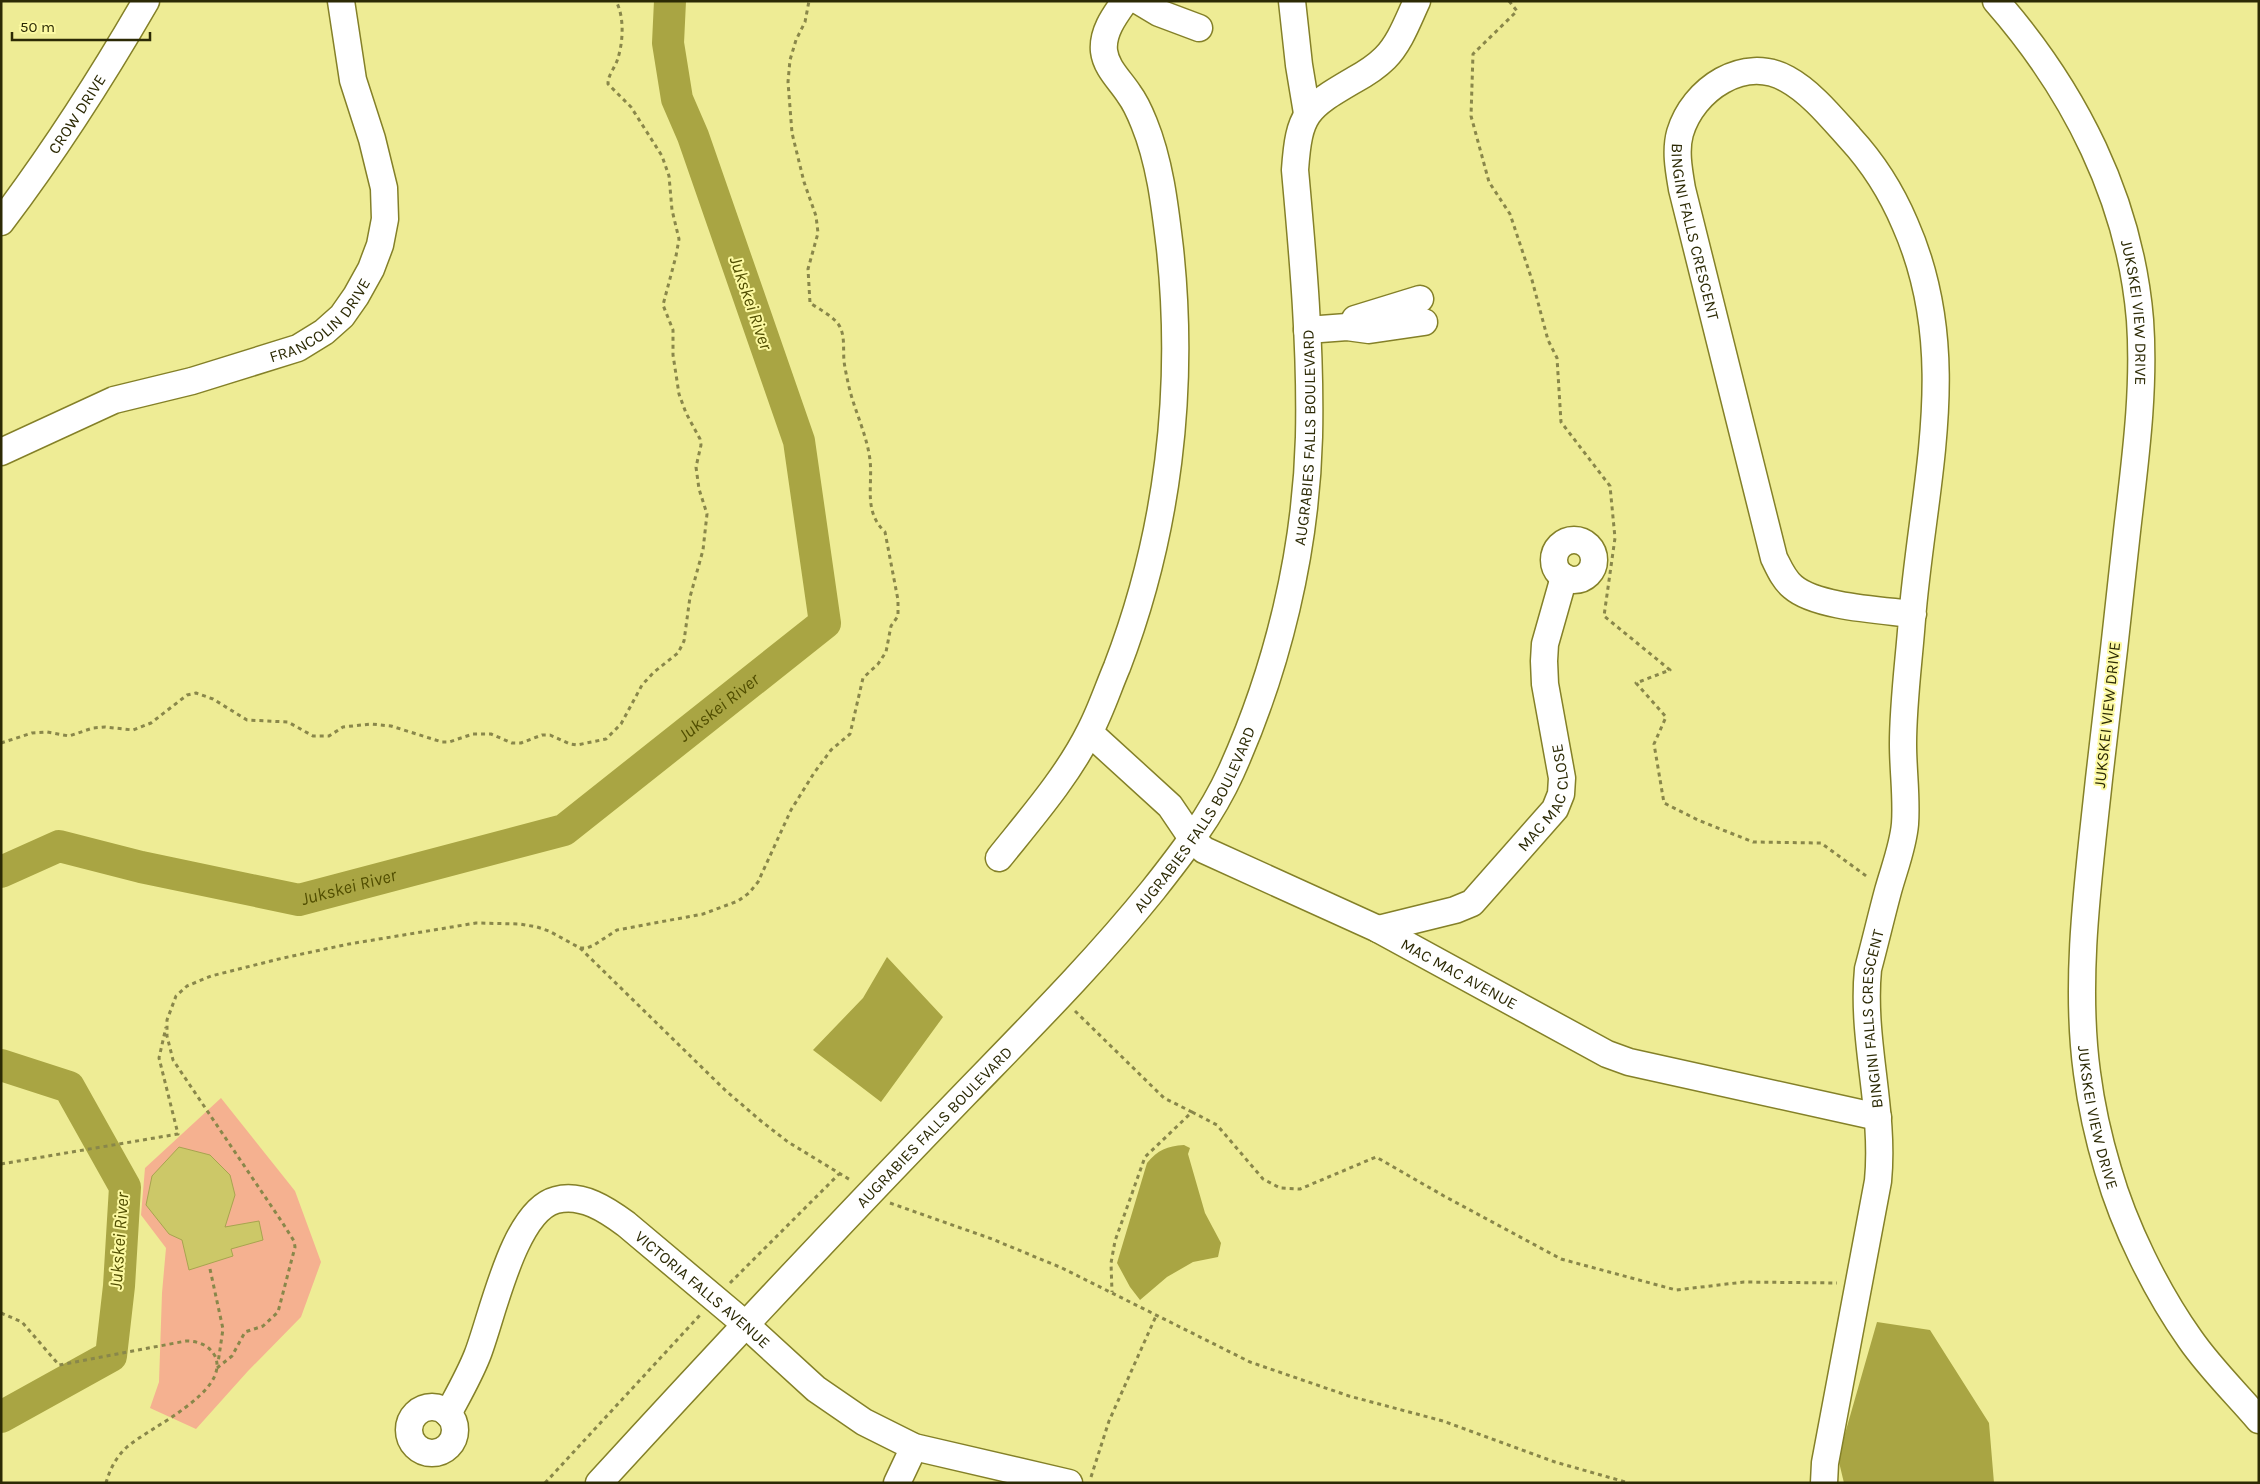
<svg xmlns="http://www.w3.org/2000/svg" width="2260" height="1484" font-family="Karla,sans-serif">
	<rect width="100%" height="100%" fill="#eeec95"/>
	<path fill="#f5b190" d="M 221,1098 L 295,1191 L 321,1262 L 301,1317 L 248,1371 L 196,1429 L 150,1408 L 159,1382 L 162,1293 L 166,1248 L 141,1215 L 145,1168 Z"/>
	<path fill="#a9a543" d="M 887,957 L 943,1017 L 881,1102 L 813,1050 L 863,998 Z
		M 1184,1145 L 1190,1148 L 1188,1154 L 1205,1213 L 1221,1243 L 1218,1257 L 1193,1262 L 1167,1277 L 1140,1300 L 1130,1287 L 1117,1263 L 1147,1163 C 1158,1150 1167,1146 1184,1145 Z
		M 1877,1322 L 1930,1330 L 1989,1423 L 1994,1483 L 1844,1483 L 1838,1458 Z"/>
	<g fill="none" stroke-linecap="round" stroke-linejoin="round">
		<g stroke="#a9a543" stroke-width="32">
			<path id="s1" d="M 1,872 L 59,846 L 141,867 L 299,900 L 564,830 L 825,623 L 799,441 L 693,136 L 677,99 L 668,43 L 670,1"/>
			<path d="M 1,1065 L 69,1087 L 125,1187 L 119,1286 L 111,1356 L 1,1417"/>
		</g>
	</g>
	<path fill="#ccc868" stroke="#a8a44f" d="M 179,1147 L 210,1155 L 230,1175 L 235,1195 L 225,1227 L 259,1221 L 263,1240 L 231,1249 L 233,1256 L 189,1270 L 182,1240 L 169,1234 L 146,1205 L 152,1176 Z"/>
	<g fill="none" stroke-linecap="round" stroke-linejoin="round">
		<g stroke="#848028" stroke-width="29">
			<g id="minor">
				<path d="M 1139,1 L 1159,13 L 1199,28"/>
				<path d="M 1292,1 L 1299,65 L 1307,113"/>
				<path id="s2" d="M 1996,1 C 2074,90 2130,199 2140,320 C 2145,390 2135,461 2127,531 C 2118,614 2109,696 2099,779 C 2089,874 2074,978 2087,1073 C 2091,1104 2099,1140 2108,1170 C 2124,1226 2156,1291 2190,1339 C 2210,1368 2236,1393 2259,1420"/>
				<path id="s3" d="M 1,222 C 54,152 102,77 146,1"/>
				<path d="M 1355,319 L 1420,299"/>
				<path d="M 1307,330 L 1347,327 L 1369,330 L 1424,322"/>
				<path id="s4" d="M 1,452 L 114,400 L 192,381 L 298,348 L 324,332 L 342,316 L 356,296 L 371,269 L 380,245 L 385,219 L 384,188 L 372,139 L 353,80 L 341,1"/>
				<circle cx="1574" cy="560" r="20"/>
				<path id="s5" d="M 1090,733 L 1170,806 L 1193,840 L 1204,850 L 1378,929 L 1607,1054 L 1629,1062 L 1878,1117"/>
				<path d="M 999,858 C 1031,818 1067,777 1090,731 C 1101,710 1108,688 1117,667 C 1168,534 1185,391 1170,249 C 1165,207 1160,162 1144,123 C 1140,113 1135,102 1129,94 C 1120,80 1106,68 1104,51 C 1102,32 1115,15 1125,1"/>
				<path id="s6" d="M 1378,929 L 1455,910 L 1472,903 L 1555,809 L 1561,794 L 1562,778 L 1545,684 L 1544,661 L 1545,644 L 1564,577"/>
				<circle cx="432" cy="1430" r="23"/>
				<path id="s7" d="M 448,1414 C 458,1395 469,1376 477,1356 C 492,1319 513,1211 556,1200 C 582,1193 607,1210 626,1224 L 745,1324 L 816,1389 L 864,1422 L 914,1447 L 1069,1483"/>
				<path id="s8" d="M 599,1483 C 720,1351 842,1221 966,1093 C 1030,1027 1095,962 1153,890 C 1183,852 1211,816 1231,772 C 1278,668 1306,551 1309,437 C 1311,348 1303,258 1295,170 C 1299,113 1306,108 1354,80 C 1365,74 1376,67 1385,58 C 1400,43 1408,20 1417,1"/>
				<path d="M 897,1483 L 914,1447"/>
				<path id="s9" d="M 1824,1483 L 1825,1463 L 1878,1181 C 1885,1109 1861,1040 1868,969 C 1875,943 1881,917 1888,891 C 1894,869 1903,847 1905,824 C 1907,798 1903,771 1903,744 C 1903,703 1909,660 1912,619 C 1923,483 1963,355 1905,224 C 1891,191 1874,164 1850,138 C 1832,118 1811,92 1787,79 C 1744,55 1693,89 1680,133 C 1675,151 1679,171 1682,189 L 1774,558 C 1779,568 1784,580 1793,587 C 1816,607 1881,610 1913,614"/>
			</g>
		</g>
		<path stroke="#89874a" stroke-width="3" stroke-dasharray="4 4" stroke-linecap="butt" d="M 1509,1 L 1517,11 L 1473,54 L 1471,116 L 1489,182 L 1510,214 L 1532,280 L 1548,340 L 1557,358 L 1561,422 L 1610,486 L 1615,538 L 1604,616 L 1670,670 L 1636,683 L 1666,717 L 1654,744 L 1664,803 L 1698,820 L 1753,842 L 1821,843 L 1869,878
			M 1,743 L 32,733 L 47,732 L 69,736 L 93,728 L 105,727 L 133,730 L 151,723 L 187,695 L 196,693 L 213,699 L 247,720 L 288,722 L 313,736 L 329,736 L 343,727 L 371,724 L 391,726 L 442,742 L 449,742 L 473,734 L 491,734 L 512,743 L 521,743 L 542,735 L 550,735 L 570,744 L 577,745 L 606,739 L 621,724 L 642,685 L 654,672 L 678,653 L 684,641 L 690,597 L 703,550 L 707,514 L 699,489 L 696,467 L 701,445 L 700,439 L 686,413 L 679,394 L 673,355 L 673,330 L 663,305 L 676,256 L 679,239 L 672,210 L 669,176 L 662,156 L 631,107 L 608,84 C 608,75 614,69 617,61 C 623,44 625,18 616,1
			M 580,948 L 725,1090 L 761,1121 L 788,1142 L 852,1181
			M 1075,1011 L 1164,1098 L 1192,1112 L 1145,1157 L 1115,1241 L 1111,1263 L 1112,1292
			M 1192,1112 L 1217,1125 L 1263,1179 L 1280,1188 L 1300,1189 L 1376,1157 L 1444,1196 L 1561,1259 L 1676,1290 L 1744,1282 L 1837,1283
			M 1,1164 L 178,1134 L 159,1058 L 166,1027
			M 890,1203 L 992,1239 L 1062,1268 L 1250,1362 L 1349,1396 L 1443,1421 L 1555,1462 L 1629,1483
			M 210,1269 L 223,1329 L 218,1363
			M 730,1283 L 839,1174
			M 1,1313 L 22,1322 L 59,1365 L 186,1341 C 198,1341 209,1345 215,1356 C 231,1392 148,1428 127,1447 C 116,1457 110,1469 106,1483
			M 217,1368 L 232,1356 L 245,1332 L 263,1326 L 278,1312 L 295,1247 L 294,1241 L 282,1222 L 173,1060 L 167,1036 L 167,1020 L 176,996 L 187,986 L 211,976 L 283,958 L 349,944 L 476,923 L 520,924 L 537,927 L 549,931 L 580,948 L 587,948 L 594,945 L 617,930 L 703,914 L 738,901 L 749,893 L 758,882 L 791,810 L 814,773 L 831,750 L 850,734 L 863,678 L 878,664 L 886,652 L 891,626 L 898,616 L 898,600 L 885,532 C 863,511 873,486 870,460 C 867,435 855,412 849,387 C 847,378 845,369 844,361 C 843,349 845,337 840,327 C 835,317 819,309 810,303 L 808,269 L 818,233 L 816,216 L 804,182 L 792,133 L 788,82 L 790,60 L 796,40 L 805,22 L 809,1
			M 1091,1477 L 1109,1421 L 1156,1316
			M 545,1483 L 700,1315"/>
		<use href="#minor" stroke="#fff" stroke-width="26"/>
	</g>
	<g text-anchor="middle" dominant-baseline="central" stroke-width="4" stroke-linejoin="round" paint-order="stroke">
		<g font-size="16" fill="#2c2a05" stroke="#fcf9a2">
			<text stroke="none"><textPath href="#s3" startOffset="132">CROW DRIVE</textPath></text>
			<text stroke="none"><textPath href="#s9" startOffset="1702">BINGINI FALLS CRESCENT</textPath></text>
			<text stroke="none"><textPath href="#s2" startOffset="348">JUKSKEI VIEW DRIVE</textPath></text>
			<text stroke="none"><textPath href="#s4" startOffset="350">FRANCOLIN DRIVE</textPath></text>
			<text stroke="none"><textPath href="#s8" startOffset="1299">AUGRABIES FALLS BOULEVARD</textPath></text>
			<text transform="translate(2107 715) rotate(-84)">JUKSKEI VIEW DRIVE</text>
			<text stroke="none"><textPath href="#s6" startOffset="230">MAC MAC CLOSE</textPath></text>
			<text stroke="none"><textPath href="#s8" startOffset="894">AUGRABIES FALLS BOULEVARD</textPath></text>
			<text stroke="none"><textPath href="#s5" startOffset="448">MAC MAC AVENUE</textPath></text>
			<text stroke="none"><textPath href="#s9" startOffset="470">BINGINI FALLS CRESCENT</textPath></text>
			<text stroke="none"><textPath href="#s2" startOffset="1158">JUKSKEI VIEW DRIVE</textPath></text>
			<text stroke="none"><textPath href="#s8" startOffset="489">AUGRABIES FALLS BOULEVARD</textPath></text>
			<text stroke="none"><textPath href="#s7" startOffset="422">VICTORIA FALLS AVENUE</textPath></text>
		</g>
		<g font-size="18" font-style="italic" fill="#514e00" stroke="#fcf9a2">
			<text transform="translate(751 303) rotate(71)">Jukskei River</text>
			<text stroke="none"><textPath href="#s1" startOffset="781">Jukskei River</textPath></text>
			<text stroke="none"><textPath href="#s1" startOffset="361">Jukskei River</textPath></text>
			<text transform="translate(119 1241) rotate(-86)">Jukskei River</text>
		</g>
	</g>
	<rect width="2260" height="1484" fill="none" stroke="#2c2a05" stroke-width="5"/>
	<path d="M12 32v8h138v-8" fill="none" stroke="#2c2a05" stroke-width="2.5"/>
	<text x="20" y="32" font-size="15" fill="#2c2a05" stroke="#fcf9a2" stroke-width="4" paint-order="stroke">50 m</text>
</svg>
